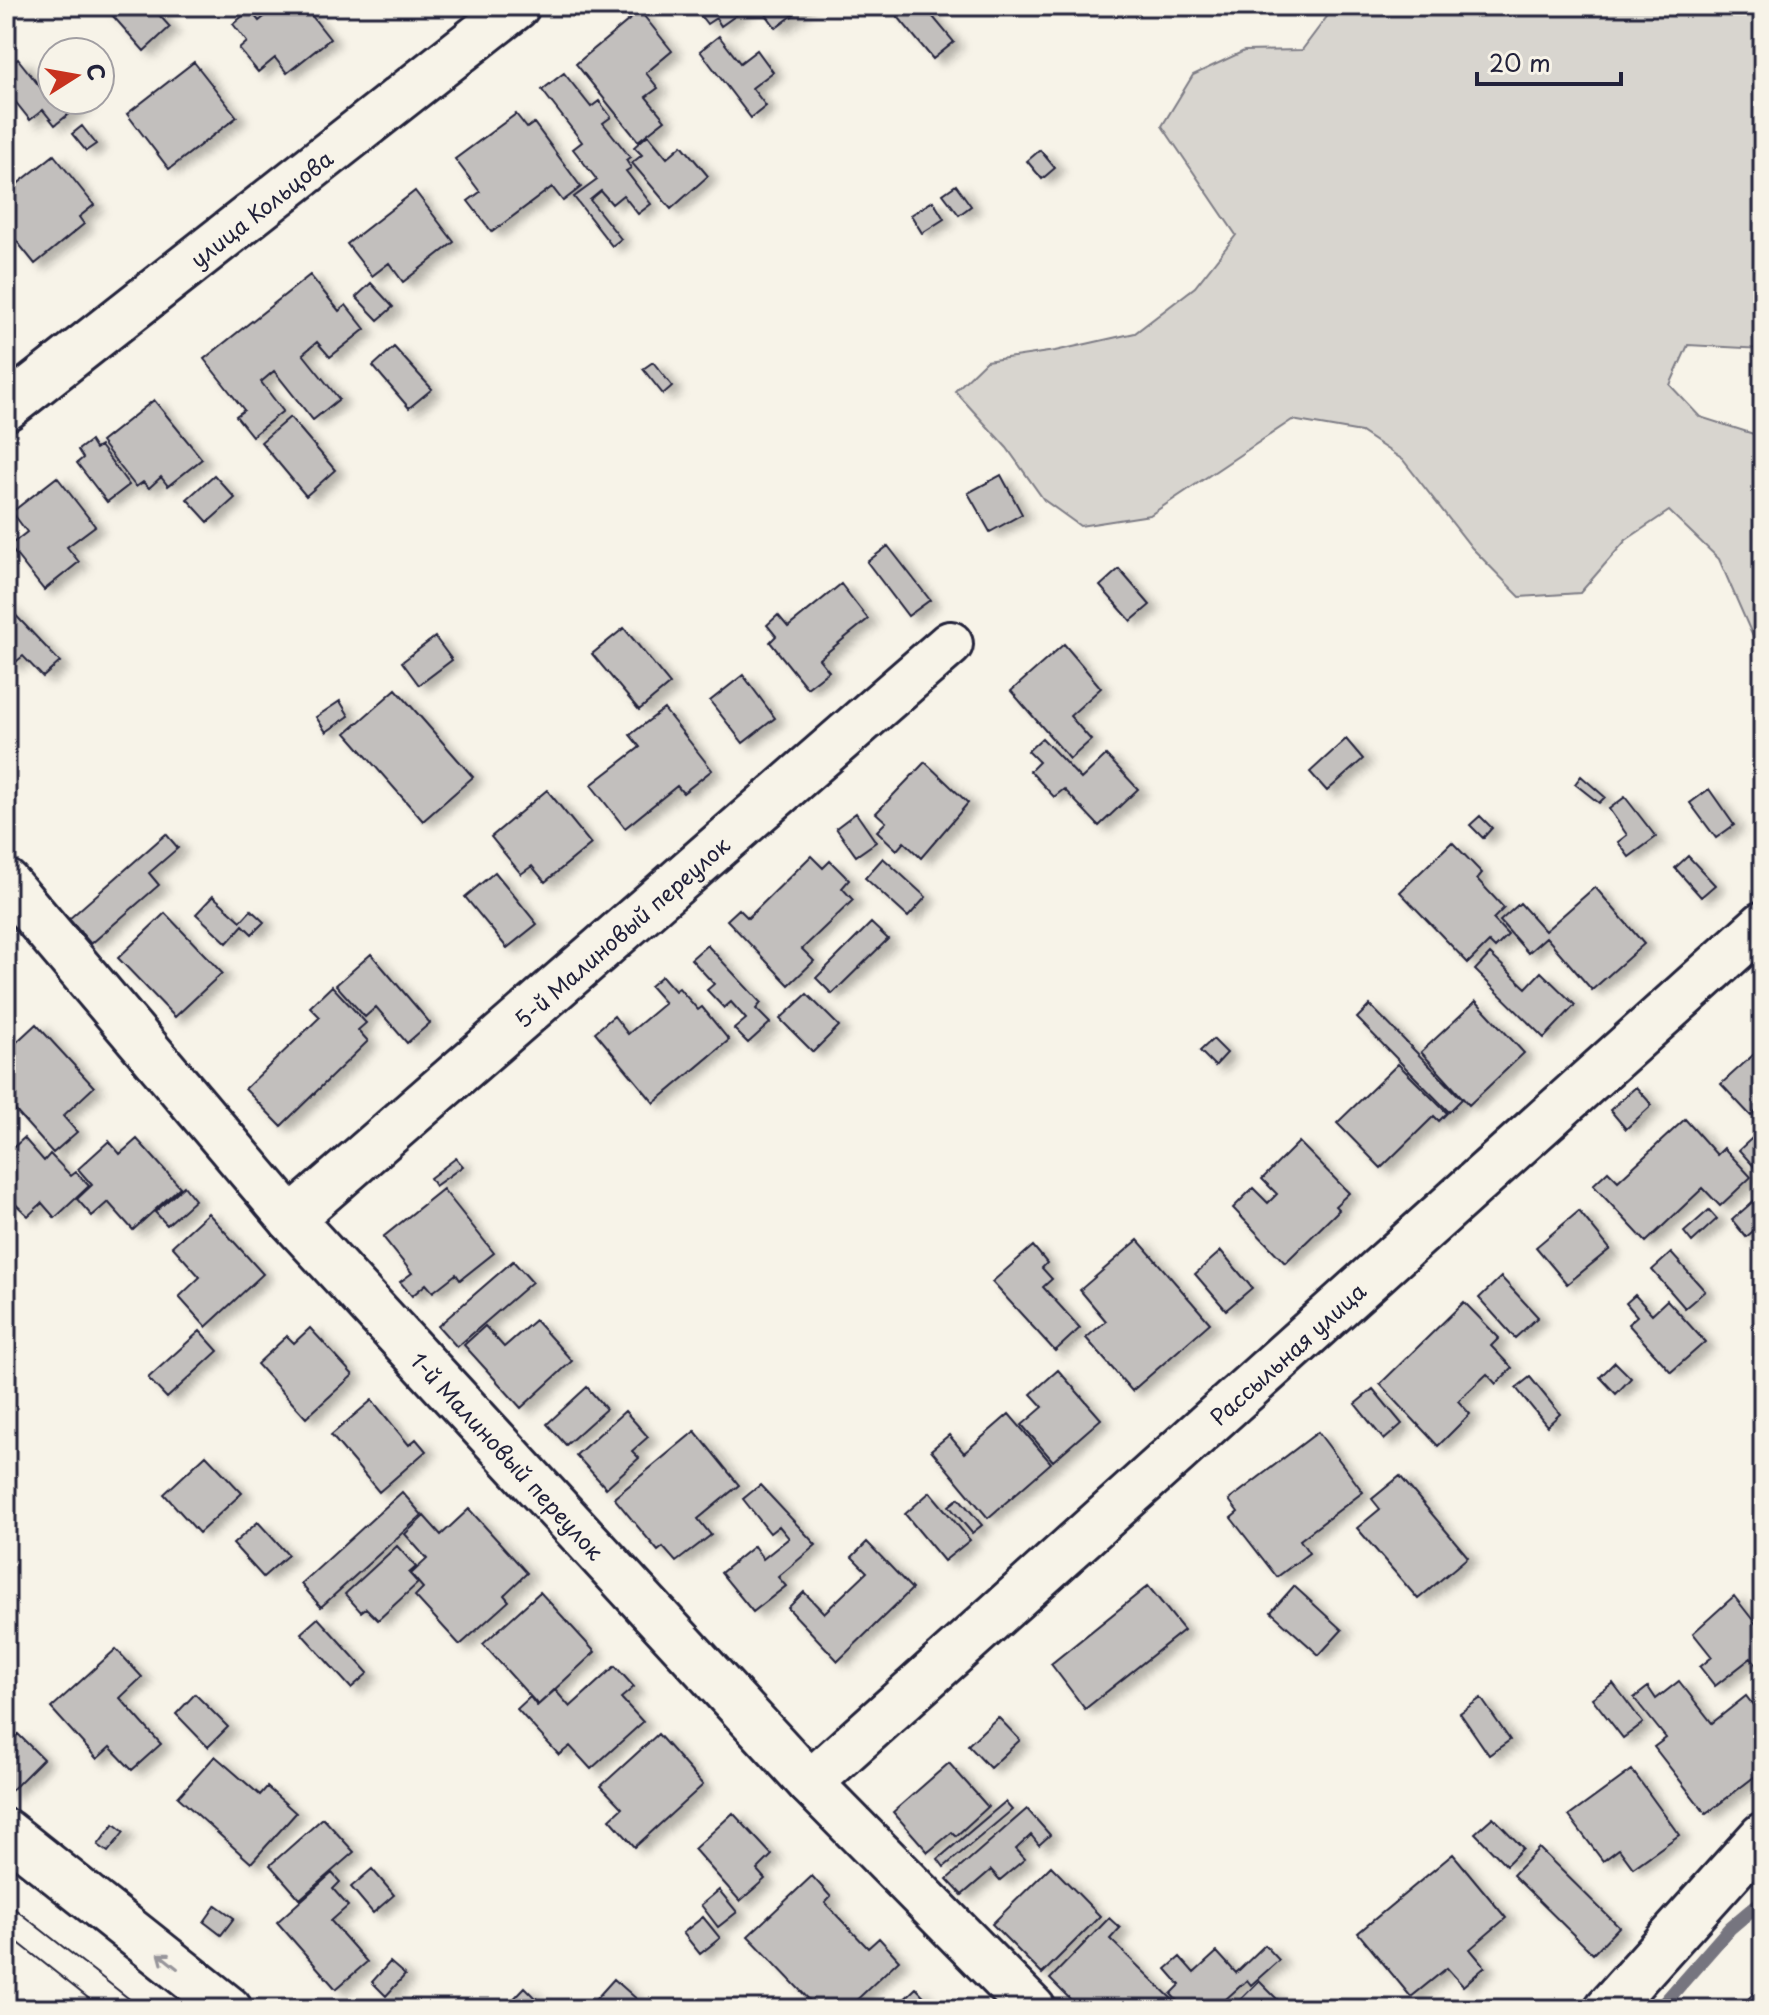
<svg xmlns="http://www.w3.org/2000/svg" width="1769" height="2015" font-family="'Playpen Sans',sans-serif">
	<defs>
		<filter id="shadow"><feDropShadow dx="9" dy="5" stdDeviation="4" flood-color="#0004"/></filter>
	</defs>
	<rect width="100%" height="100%" fill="#f7f3e8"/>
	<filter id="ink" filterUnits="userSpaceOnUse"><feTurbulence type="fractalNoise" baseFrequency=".0125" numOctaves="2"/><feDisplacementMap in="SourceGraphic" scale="16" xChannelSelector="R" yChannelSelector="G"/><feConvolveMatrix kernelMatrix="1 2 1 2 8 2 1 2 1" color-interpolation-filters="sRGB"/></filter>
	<g filter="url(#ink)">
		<path fill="#d8d5cf" stroke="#7d7c85" stroke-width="2" d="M 1335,6 L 1763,6 L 1763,349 L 1688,345 L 1670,385 L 1700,417 L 1763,437 L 1763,645 L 1757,646 L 1719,559 L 1669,511 L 1626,540 L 1580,593 L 1520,597 L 1472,548 L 1403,460 L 1361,432 L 1292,420 L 1150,515 L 1080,526 L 1044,500 L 1007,448 L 955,391 L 986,361 L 1055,351 L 1135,333 L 1195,287 L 1236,235 L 1162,126 L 1193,75 L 1244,51 L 1302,50 Z"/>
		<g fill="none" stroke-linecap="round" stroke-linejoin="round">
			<path stroke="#76747f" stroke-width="14" d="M 1659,2009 L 1730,1928 L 1763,1900"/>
		</g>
		<path fill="#c2bfbd" stroke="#22223b" stroke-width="2" filter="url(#shadow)" d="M 104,6 L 151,6 L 170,27 L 144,51 Z
			M 278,6 L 304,6 L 330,39 L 287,73 L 275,58 L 258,72 L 239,49 L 247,42 L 233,24 L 250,10 L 259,21 Z
			M 693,6 L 749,6 L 721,26 L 716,18 L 707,24 Z
			M 760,6 L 805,6 L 776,28 Z
			M 889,6 L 924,6 L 954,42 L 933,59 Z
			M 640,11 L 672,51 L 646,73 L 658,88 L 646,97 L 665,120 L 638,141 L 576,64 Z
			M 719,36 L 740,63 L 757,50 L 773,72 L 752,88 L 766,106 L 751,118 L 700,51 Z
			M 18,59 L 41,88 L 52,79 L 52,100 L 85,101 L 55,125 L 43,110 L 30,120 L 6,90 L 6,69 Z
			M 194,62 L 237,117 L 169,169 L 127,114 Z
			M 564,73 L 591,107 L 599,101 L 611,117 L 603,123 L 630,157 L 626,160 L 631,168 L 626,171 L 651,204 L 638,214 L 623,195 L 612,204 L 601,191 L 590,200 L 621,239 L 612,246 L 574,197 L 597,180 L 573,149 L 582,142 L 542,90 Z
			M 516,114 L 527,128 L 534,123 L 581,187 L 563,201 L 552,187 L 492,232 L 468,201 L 480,192 L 455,159 Z
			M 82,126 L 96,144 L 86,151 L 72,134 Z
			M 648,135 L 667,158 L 682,145 L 708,176 L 671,209 L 632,163 L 642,155 L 634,147 Z
			M 1040,150 L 1055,168 L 1042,179 L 1027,161 Z
			M 54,155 L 94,205 L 79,217 L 84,224 L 35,264 L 6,228 L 6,193 Z
			M 956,185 L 971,206 L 959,215 L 943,194 Z
			M 415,191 L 454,242 L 403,282 L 389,263 L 372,276 L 347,244 Z
			M 933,201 L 944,219 L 922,233 L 911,215 Z
			M 310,275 L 339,311 L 346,305 L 365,329 L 330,357 L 317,342 L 303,354 L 339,399 L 313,420 L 274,371 L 261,382 L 283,411 L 252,436 L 236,416 L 244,410 L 204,359 Z
			M 371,283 L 393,307 L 378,320 L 356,297 Z
			M 394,347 L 432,389 L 409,408 L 373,366 Z
			M 653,362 L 672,386 L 663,394 L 643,369 Z
			M 154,400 L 202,459 L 168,486 L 161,477 L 149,488 L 143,482 L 136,487 L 101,442 Z
			M 290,417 L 335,470 L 306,496 L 261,442 Z
			M 90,441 L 95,449 L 100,446 L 129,485 L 107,502 L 77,463 L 83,458 L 78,450 Z
			M 214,475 L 235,498 L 208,522 L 187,499 Z
			M 1001,475 L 1022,514 L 990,532 L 968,493 Z
			M 57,477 L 95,526 L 67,547 L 79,562 L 44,590 L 9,546 L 27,532 L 12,512 Z
			M 888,546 L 930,600 L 908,616 L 867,562 Z
			M 1119,569 L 1150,605 L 1131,621 L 1100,586 Z
			M 841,584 L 868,619 L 819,659 L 829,671 L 807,688 L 770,642 L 776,636 L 767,625 L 778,615 L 788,627 Z
			M 6,605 L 60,662 L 43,677 L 23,656 L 12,665 L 6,658 Z
			M 624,628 L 670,684 L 639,710 L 592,654 Z
			M 435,637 L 452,660 L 419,685 L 402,662 Z
			M 1064,644 L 1101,688 L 1070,716 L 1091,740 L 1070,759 L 1011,691 Z
			M 743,675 L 775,718 L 743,743 L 710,701 Z
			M 396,689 L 473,777 L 423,821 L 346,733 Z
			M 340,701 L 349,716 L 326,732 L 316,717 Z
			M 664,709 L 712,770 L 683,793 L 677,786 L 625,828 L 591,785 L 640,747 L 630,735 Z
			M 1042,738 L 1081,779 L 1106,755 L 1138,789 L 1099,826 L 1064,789 L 1054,797 L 1030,771 L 1039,762 L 1028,751 Z
			M 1346,739 L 1363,759 L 1327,791 L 1310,772 Z
			M 925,762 L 968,803 L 921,858 L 904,842 L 897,850 L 877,831 L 886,822 L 876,813 Z
			M 1581,776 L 1605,797 L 1599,803 L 1575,784 Z
			M 1709,789 L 1734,825 L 1716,838 L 1690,803 Z
			M 547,790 L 591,844 L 545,882 L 532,866 L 521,874 L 491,837 Z
			M 1625,797 L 1656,837 L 1629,857 L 1618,842 L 1627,835 L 1609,809 Z
			M 856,813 L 876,842 L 856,856 L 836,828 Z
			M 1480,816 L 1492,828 L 1483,838 L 1470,825 Z
			M 166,834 L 178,848 L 149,873 L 159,885 L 91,944 L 69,919 Z
			M 1452,842 L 1482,873 L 1477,879 L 1504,908 L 1493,919 L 1508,935 L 1495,948 L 1489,942 L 1468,963 L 1400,892 Z
			M 811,856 L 823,868 L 830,861 L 849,880 L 842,888 L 853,900 L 802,949 L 814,961 L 789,985 L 727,920 L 739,909 L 748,918 Z
			M 1688,856 L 1715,885 L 1701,897 L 1675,868 Z
			M 883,858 L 926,897 L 908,917 L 865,878 Z
			M 495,872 L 537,924 L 507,948 L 465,897 Z
			M 1595,887 L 1644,944 L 1592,990 L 1546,937 L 1528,953 L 1500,921 L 1520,903 L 1545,931 Z
			M 213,896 L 241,921 L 251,910 L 264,922 L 252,934 L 243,925 L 227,943 L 196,914 Z
			M 165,913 L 222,973 L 175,1017 L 118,958 Z
			M 871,923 L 888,939 L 832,994 L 816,978 Z
			M 707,945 L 761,1003 L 756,1009 L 770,1023 L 748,1043 L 734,1029 L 746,1019 L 731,1002 L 724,1008 L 707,990 L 714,984 L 691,959 Z
			M 371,954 L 430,1023 L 407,1043 L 376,1007 L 365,1017 L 336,985 Z
			M 1490,954 L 1526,988 L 1541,972 L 1575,1005 L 1544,1038 L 1475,970 Z
			M 662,976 L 675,991 L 679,988 L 698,1010 L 702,1007 L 729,1040 L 654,1103 L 595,1032 L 614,1016 L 628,1034 L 665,1003 L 650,986 Z
			M 332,986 L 366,1023 L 358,1030 L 368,1041 L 281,1126 L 245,1089 L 320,1017 L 310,1007 Z
			M 807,994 L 839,1026 L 813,1052 L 780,1019 Z
			M 1476,1001 L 1524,1053 L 1469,1105 L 1421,1052 Z
			M 1370,1005 L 1462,1099 L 1449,1112 L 1357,1018 Z
			M 36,1024 L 94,1087 L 63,1116 L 77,1132 L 53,1153 L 6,1100 L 6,1052 Z
			M 1213,1039 L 1227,1053 L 1215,1066 L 1200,1051 Z
			M 1763,1046 L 1763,1105 L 1751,1116 L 1721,1084 Z
			M 1398,1064 L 1447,1113 L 1439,1121 L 1434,1116 L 1381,1168 L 1337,1123 Z
			M 1636,1087 L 1652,1105 L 1626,1129 L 1610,1110 Z
			M 1685,1119 L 1717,1155 L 1724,1148 L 1751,1177 L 1720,1206 L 1703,1188 L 1646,1242 L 1593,1185 L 1608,1171 L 1618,1181 Z
			M 1763,1128 L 1763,1170 L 1760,1173 L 1739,1150 Z
			M 24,1138 L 44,1161 L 50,1154 L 71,1176 L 76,1172 L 89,1186 L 55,1218 L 42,1203 L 28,1216 L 6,1195 L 6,1154 Z
			M 137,1139 L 180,1187 L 133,1230 L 108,1202 L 92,1216 L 77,1199 L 92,1185 L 78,1169 L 109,1141 L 120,1154 Z
			M 1299,1142 L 1349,1193 L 1335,1206 L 1339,1210 L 1285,1263 L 1233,1208 L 1253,1188 L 1268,1203 L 1277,1194 L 1262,1179 Z
			M 456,1158 L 463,1166 L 435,1186 L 430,1178 Z
			M 184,1186 L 195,1200 L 167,1225 L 155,1212 Z
			M 443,1189 L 494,1253 L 460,1280 L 456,1274 L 433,1292 L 426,1284 L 412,1296 L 400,1282 L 412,1273 L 383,1237 Z
			M 1757,1198 L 1763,1205 L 1763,1223 L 1746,1237 L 1732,1220 Z
			M 1709,1210 L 1717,1219 L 1692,1242 L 1684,1232 Z
			M 1579,1211 L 1610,1249 L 1567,1284 L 1536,1247 Z
			M 208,1213 L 263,1274 L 206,1327 L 179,1297 L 200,1277 L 172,1246 Z
			M 1138,1240 L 1210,1323 L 1132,1391 L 1086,1338 L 1106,1321 L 1080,1290 Z
			M 1033,1246 L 1047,1263 L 1042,1268 L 1052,1279 L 1043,1287 L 1080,1328 L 1055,1351 L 992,1282 Z
			M 1221,1251 L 1252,1288 L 1226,1310 L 1195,1274 Z
			M 1671,1253 L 1705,1291 L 1685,1308 L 1652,1270 Z
			M 513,1261 L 532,1282 L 457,1347 L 438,1326 Z
			M 1501,1277 L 1538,1317 L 1515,1338 L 1479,1298 Z
			M 1635,1295 L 1652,1314 L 1667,1300 L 1705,1342 L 1671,1372 L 1628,1324 L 1637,1316 L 1626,1303 Z
			M 1464,1302 L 1499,1338 L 1491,1346 L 1512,1368 L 1496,1384 L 1487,1374 L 1458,1401 L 1470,1414 L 1438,1446 L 1380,1384 Z
			M 535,1320 L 572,1361 L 521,1408 L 464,1345 L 485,1326 L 504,1347 Z
			M 310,1328 L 353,1375 L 306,1418 L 257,1364 L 287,1336 L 294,1343 Z
			M 200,1331 L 218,1351 L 167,1398 L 148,1378 Z
			M 1615,1362 L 1631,1378 L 1616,1394 L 1600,1377 Z
			M 1058,1370 L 1101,1419 L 1053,1461 L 1022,1425 L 1043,1407 L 1031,1394 Z
			M 1530,1377 L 1560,1414 L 1547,1426 L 1516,1388 Z
			M 587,1387 L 606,1409 L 566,1445 L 547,1424 Z
			M 1373,1389 L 1402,1424 L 1384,1440 L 1355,1404 Z
			M 372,1400 L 409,1445 L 416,1439 L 426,1451 L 379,1492 L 331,1435 Z
			M 625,1411 L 648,1437 L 632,1451 L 639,1458 L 606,1488 L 576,1455 Z
			M 1009,1414 L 1051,1463 L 988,1518 L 931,1450 L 949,1435 L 964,1453 Z
			M 695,1431 L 739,1485 L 698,1519 L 711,1535 L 676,1562 L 663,1547 L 658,1551 L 614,1498 Z
			M 1318,1432 L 1363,1492 L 1300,1540 L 1309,1553 L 1277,1577 L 1231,1518 L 1238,1512 L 1229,1500 Z
			M 206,1455 L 242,1493 L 199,1533 L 164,1494 Z
			M 1400,1476 L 1468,1557 L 1418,1599 L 1357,1528 L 1380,1509 L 1372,1499 Z
			M 760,1485 L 816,1545 L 778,1577 L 786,1586 L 753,1612 L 721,1573 L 754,1546 L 763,1559 L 789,1538 L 779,1526 L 770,1533 L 743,1499 Z
			M 402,1492 L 422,1515 L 321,1607 L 301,1584 Z
			M 930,1492 L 970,1540 L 944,1561 L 905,1514 Z
			M 959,1498 L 982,1525 L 972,1533 L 949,1506 Z
			M 469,1509 L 527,1573 L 504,1595 L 509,1601 L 460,1645 L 415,1596 L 423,1588 L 411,1574 L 427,1559 L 405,1534 L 424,1516 L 441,1535 Z
			M 258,1522 L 288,1555 L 263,1577 L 233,1544 Z
			M 867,1542 L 912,1589 L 838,1661 L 788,1608 L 804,1592 L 824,1613 L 867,1572 L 852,1557 Z
			M 397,1546 L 416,1567 L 409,1573 L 418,1583 L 378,1620 L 366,1608 L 361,1612 L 345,1594 Z
			M 1148,1586 L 1184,1630 L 1085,1709 L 1051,1664 Z
			M 1294,1586 L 1342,1630 L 1319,1655 L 1271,1612 Z
			M 540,1592 L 595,1652 L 538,1705 L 483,1644 Z
			M 1734,1596 L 1763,1633 L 1763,1674 L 1751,1658 L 1715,1686 L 1700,1667 L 1712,1657 L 1693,1633 Z
			M 318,1618 L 368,1673 L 351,1688 L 301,1633 Z
			M 116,1649 L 142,1677 L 120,1698 L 161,1744 L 132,1770 L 110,1747 L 97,1759 L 51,1708 Z
			M 615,1666 L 634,1687 L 621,1698 L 643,1722 L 591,1769 L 570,1746 L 559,1755 L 517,1709 L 530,1697 L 537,1706 L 555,1690 L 570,1707 Z
			M 1679,1681 L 1712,1723 L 1746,1696 L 1763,1718 L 1763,1770 L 1706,1814 L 1654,1747 L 1666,1738 L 1634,1698 L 1648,1687 L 1656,1699 Z
			M 1613,1683 L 1643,1723 L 1623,1738 L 1592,1698 Z
			M 195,1694 L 228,1727 L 208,1747 L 176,1714 Z
			M 1481,1698 L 1510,1740 L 1489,1755 L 1460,1713 Z
			M 998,1717 L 1020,1740 L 990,1768 L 968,1745 Z
			M 18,1734 L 43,1759 L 7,1795 L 6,1747 Z
			M 658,1734 L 703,1785 L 635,1847 L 610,1819 L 622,1808 L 601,1786 Z
			M 215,1756 L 260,1795 L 267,1787 L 296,1813 L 251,1863 L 178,1797 Z
			M 949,1763 L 988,1807 L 956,1836 L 952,1832 L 928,1852 L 893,1812 Z
			M 1632,1770 L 1679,1835 L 1633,1868 L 1619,1849 L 1603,1861 L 1569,1816 Z
			M 1005,1802 L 1012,1810 L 944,1867 L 938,1859 Z
			M 1027,1809 L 1050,1835 L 1039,1845 L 1031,1835 L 1016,1849 L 1025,1859 L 1000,1880 L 991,1870 L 962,1895 L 947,1879 Z
			M 733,1813 L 772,1855 L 757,1870 L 765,1879 L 740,1901 L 694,1849 Z
			M 1493,1817 L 1523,1848 L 1506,1865 L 1475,1833 Z
			M 323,1818 L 354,1852 L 300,1899 L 270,1865 Z
			M 114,1824 L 124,1832 L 108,1852 L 98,1845 Z
			M 1539,1848 L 1619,1927 L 1593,1954 L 1513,1875 Z
			M 1453,1854 L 1506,1918 L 1470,1949 L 1485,1967 L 1463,1986 L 1447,1968 L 1411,1997 L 1358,1933 Z
			M 1051,1866 L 1100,1916 L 1042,1974 L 992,1924 Z
			M 372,1869 L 394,1895 L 373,1913 L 351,1887 Z
			M 332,1873 L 340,1882 L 333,1889 L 348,1906 L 331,1921 L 367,1962 L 336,1989 L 277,1922 Z
			M 812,1876 L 831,1897 L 825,1903 L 868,1948 L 879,1938 L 899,1960 L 847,2009 L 818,2009 L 748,1936 Z
			M 719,1890 L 737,1912 L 718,1927 L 701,1905 Z
			M 216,1905 L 234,1918 L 221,1935 L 204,1922 Z
			M 703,1917 L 720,1938 L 700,1954 L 683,1933 Z
			M 1109,1918 L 1120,1928 L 1110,1939 L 1179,2006 L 1176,2009 L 1080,2009 L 1050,1979 Z
			M 1265,1945 L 1279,1960 L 1251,1985 L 1247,1980 L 1215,2009 L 1184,2009 L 1171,1994 L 1180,1985 L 1166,1969 L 1180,1957 L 1194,1973 L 1217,1952 L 1236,1973 Z
			M 390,1962 L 405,1975 L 386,1996 L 372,1982 Z
			M 614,1979 L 648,2009 L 587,2009 Z
			M 1259,1981 L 1278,2000 L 1269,2009 L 1231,2009 Z
			M 1763,1983 L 1763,2009 L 1739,2009 Z
			M 525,1987 L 537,1999 L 528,2009 L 504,2009 Z
			M 916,1988 L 936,2009 L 894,2009 Z"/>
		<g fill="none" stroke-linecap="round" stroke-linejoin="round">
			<g stroke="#22223b" stroke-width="50">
				<g id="minor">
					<path id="s1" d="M 6,408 L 517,6"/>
					<path id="s2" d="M 6,882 L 291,1219 L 810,1783 L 1033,2009"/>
					<path id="s3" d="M 291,1219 L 950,644"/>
					<path id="s4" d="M 810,1783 L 1763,924"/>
					<path d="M 1607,2009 L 1763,1835"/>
				</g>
			</g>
			<g stroke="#22223b" stroke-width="50">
				<path id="major" d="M 6,1832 L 229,2009"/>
			</g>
			<use href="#minor" stroke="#f7f3e8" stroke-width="44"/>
			<use href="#major" stroke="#f7f3e8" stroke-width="44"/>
			<path stroke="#22223b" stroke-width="2" d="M 6,1902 L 142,2009
				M 6,1933 L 102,2009"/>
		</g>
		<defs><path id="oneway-shaft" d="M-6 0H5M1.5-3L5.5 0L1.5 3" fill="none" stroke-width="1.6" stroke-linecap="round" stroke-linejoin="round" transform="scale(2)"/></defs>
		<use stroke="#97959a" href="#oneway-shaft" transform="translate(168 1961) rotate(-142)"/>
	</g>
	<g text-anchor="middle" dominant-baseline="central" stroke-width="6" stroke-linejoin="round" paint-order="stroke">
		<g font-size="22" fill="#22223b" stroke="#f7f3e8">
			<text stroke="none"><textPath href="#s1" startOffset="324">улица Кольцова</textPath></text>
			<text stroke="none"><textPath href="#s3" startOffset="438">5-й Малиновый переулок</textPath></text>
			<text stroke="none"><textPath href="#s4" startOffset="642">Рассыльная улица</textPath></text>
			<text stroke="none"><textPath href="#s2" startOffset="762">1-й Малиновый переулок</textPath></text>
		</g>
	</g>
	<rect width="1769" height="2015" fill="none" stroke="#f7f3e8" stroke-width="32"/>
	<rect x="16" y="16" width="1737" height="1983" fill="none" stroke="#22223b" stroke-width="3" filter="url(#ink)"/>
	<g transform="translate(76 76) rotate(79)"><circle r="38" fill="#f7f3e8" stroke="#a29fa3" stroke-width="2"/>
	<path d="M0-6L14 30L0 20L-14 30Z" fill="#c8321e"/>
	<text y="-12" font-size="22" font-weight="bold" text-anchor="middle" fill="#22223b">С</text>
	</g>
	<path d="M1477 72v12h144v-12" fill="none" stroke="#22223b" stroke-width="4"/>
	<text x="1489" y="72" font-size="24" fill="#22223b" stroke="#f7f3e8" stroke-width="6" paint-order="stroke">20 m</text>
</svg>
